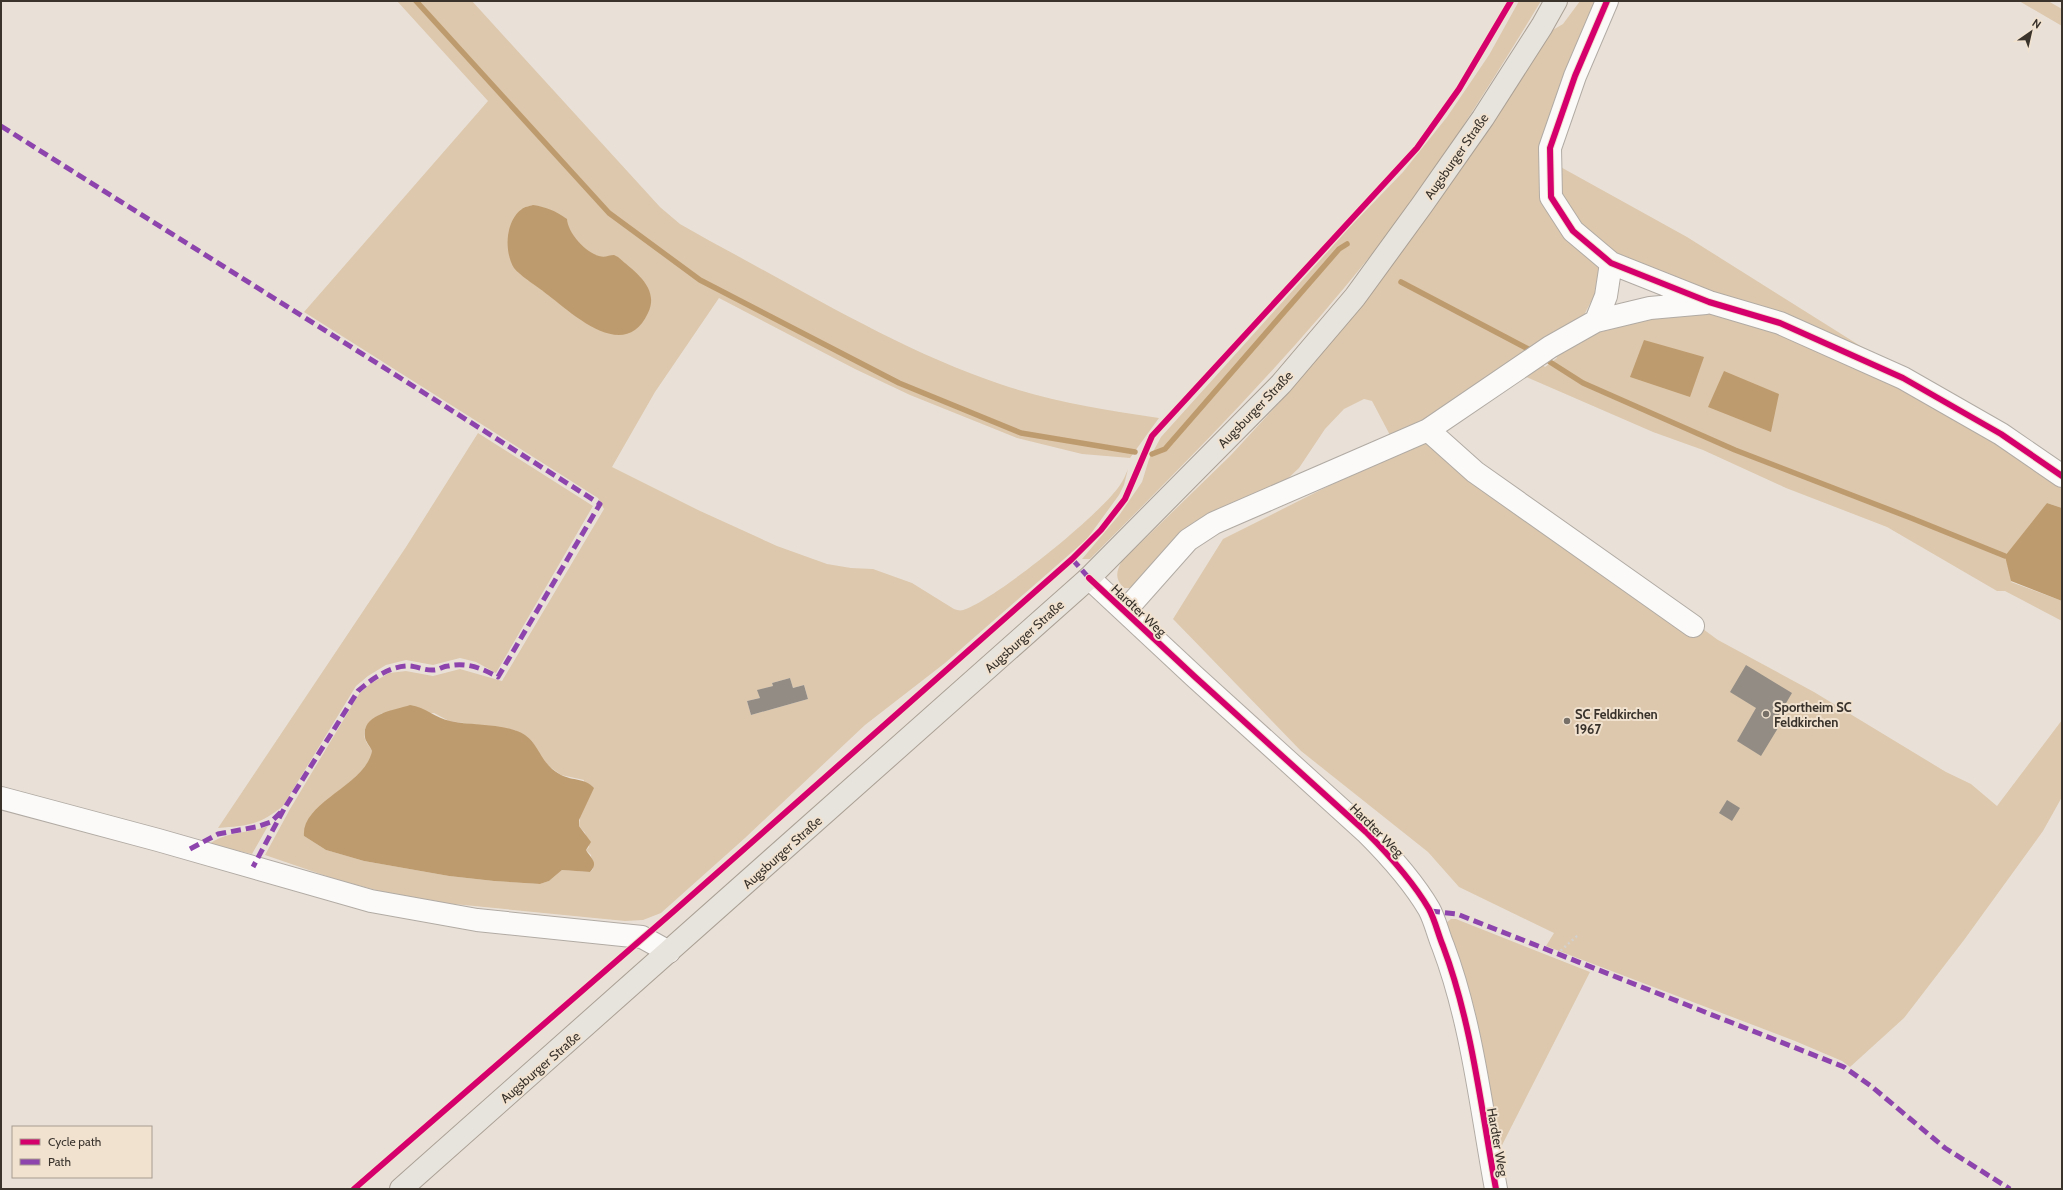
<svg xmlns="http://www.w3.org/2000/svg" width="2063" height="1190" font-family="Cabin,sans-serif">
	<rect width="100%" height="100%" fill="#e9e1d8"/>
	<path fill="#ddc8ad" fill-rule="evenodd" d="M 397,1 L 472,1 L 660,207 L 680,224 L 710,241 C 804,291 899,350 1000,384 C 1052,402 1105,410 1159,418 L 1130,458 L 1082,454 L 1017,438 L 910,395 L 855,369 L 719,298 L 655,392 L 612,467 L 698,510 L 777,546 L 827,564 L 851,568 L 873,569 L 912,583 L 954,609 C 957,610 960,611 963,610 C 996,599 1100,515 1120,485 C 1123,481 1126,474 1128,469 L 1124,485 L 1119,495 L 1087,539 L 945,663 L 865,725 L 745,838 L 661,913 L 643,920 L 625,921 L 413,900 L 335,879 L 265,855 L 290,809 L 359,694 L 370,684 L 389,673 L 406,671 L 433,676 L 460,669 L 502,681 L 604,509 L 598,498 L 304,312 L 488,101 ZM 790,678 L 793,688 L 804,685 L 808,699 L 751,715 L 747,701 L 760,698 L 758,690 L 773,686 L 772,683 ZM 382,713 L 434,713 L 449,721 L 515,730 L 532,741 L 541,758 L 550,767 L 561,775 L 584,780 L 579,826 L 585,833 L 589,847 L 586,850 L 591,855 L 593,869 L 590,872 L 562,870 L 549,881 L 540,884 L 494,881 L 449,876 L 364,861 L 326,850 L 304,836 L 311,815 L 360,773 L 371,758 L 372,751 C 370,747 366,743 365,739 C 361,726 373,719 382,713 Z
		M 1519,1 L 1541,1 C 1491,84 1438,168 1379,245 C 1291,357 1190,458 1090,559 L 1082,559 L 1120,514 L 1142,482 L 1149,459 L 1161,437 L 1349,228 L 1403,172 L 1447,117 L 1489,55 Z
		M 1580,1 L 1598,1 L 1541,163 L 1602,267 L 1595,294 L 1583,317 L 1425,424 L 1391,437 L 1372,401 L 1364,399 L 1344,409 L 1325,429 L 1299,468 L 1282,484 L 1194,522 L 1133,588 L 1124,588 C 1115,579 1116,573 1121,562 L 1231,455 L 1290,391 L 1363,303 L 1551,31 L 1563,24 Z
		M 2019,1 L 2048,1 L 2062,9 L 2062,26 Z
		M 1557,165 L 1687,237 L 1905,374 L 1616,254 L 1579,228 L 1559,196 Z
		M 1713,313 L 1774,331 L 1901,385 L 2062,485 L 2062,508 L 2047,503 L 2011,582 L 2062,601 L 2062,621 L 2005,591 L 1997,591 L 1887,527 L 1786,488 L 1703,450 L 1653,432 L 1524,376 L 1539,362 L 1545,367 L 1557,358 L 1555,351 L 1600,332 L 1650,319 Z
		M 478,433 L 593,506 L 496,673 L 476,662 L 460,658 L 433,665 L 406,660 L 386,665 L 368,676 L 356,686 L 283,806 C 260,825 247,826 218,828 L 406,547 Z
		M 1426,437 L 1605,557 L 1718,640 L 1814,692 L 1946,772 L 1971,784 L 1997,806 L 2062,720 L 2062,797 L 2043,831 L 1964,940 L 1904,1018 L 1850,1067 L 1842,1061 L 1795,1041 L 1546,946 L 1554,933 L 1459,887 L 1428,852 L 1301,751 L 1173,619 L 1223,539 Z
		M 268,826 L 252,854 L 209,844 C 228,831 247,834 268,826 Z
		M 1451,919 L 1456,919 L 1590,972 L 1497,1155 L 1446,923 Z"/>
	<path fill="#be9b6e" d="M 533,205 C 546,207 556,211 567,219 C 568,233 585,252 599,256 C 605,258 609,255 614,255 L 618,257 C 635,272 660,288 648,313 C 625,363 574,315 548,295 C 540,288 520,276 514,268 C 504,252 505,221 522,209 C 524,207 530,206 533,205 Z
		M 1644,340 L 1704,357 L 1690,397 L 1630,377 Z
		M 1724,371 L 1779,394 L 1771,432 L 1708,407 Z
		M 2047,503 L 2062,508 L 2062,601 L 2011,581 L 2005,556 Z
		M 410,705 C 426,707 435,718 450,721 C 472,726 507,723 525,735 C 540,745 540,764 561,775 C 573,781 585,778 594,788 L 579,820 L 579,826 L 591,842 L 586,850 C 591,859 599,862 590,872 L 562,870 L 549,881 L 540,884 L 494,881 L 449,876 L 364,861 L 326,850 L 304,836 C 301,802 365,786 372,751 C 370,746 365,741 365,737 C 361,714 395,710 410,705 Z"/>
	<g fill="none" stroke-linecap="round" stroke-linejoin="round">
		<path stroke="#be9b6e" stroke-width="5.5" d="M 416,1 L 609,213 L 700,280 L 899,383 L 1021,433 L 1135,452
			M 1401,282 L 1532,351
			M 1550,362 L 1583,383 L 1735,450 L 1911,518 L 2005,556
			M 1152,454 L 1165,449 L 1339,249 L 1347,244"/>
	</g>
	<path fill="#928c85" d="M 1746,665 L 1792,693 L 1776,720 L 1781,723 L 1761,756 L 1737,741 L 1756,708 L 1730,692 Z
		M 790,678 L 793,688 L 804,685 L 808,699 L 751,715 L 747,701 L 760,698 L 757,690 L 773,686 L 772,683 Z
		M 1727,800 L 1740,808 L 1732,821 L 1719,813 Z"/>
	<g fill="none" stroke-linecap="round" stroke-linejoin="round">
		<g stroke="#b1aba4" stroke-width="24">
			<path id="minor" d="M 1607,1 L 1575,76 L 1550,148 L 1551,197 L 1573,231 L 1611,263 L 1709,302 L 1780,323 L 1903,378 L 2001,434 L 2062,476
				M 1596,321 L 1606,296 L 1611,263
				M 1428,430 L 1475,472 L 1693,626
				M 1089,578 L 1194,676 L 1366,832 C 1389,855 1412,880 1429,909 C 1435,920 1438,934 1443,946 C 1472,1023 1481,1108 1496,1189
				M 1125,611 L 1188,540 L 1214,523 L 1428,430 L 1550,347 L 1596,321 L 1650,308 L 1706,303
				M 1,798 L 158,840 L 371,901 L 477,920 L 642,937 L 669,952"/>
		</g>
		<g stroke="#aaa094" stroke-width="24">
			<path id="major" d="M 401,1189 L 1089,578 L 1281,384 L 1355,297 L 1422,205 L 1483,118 L 1542,26 L 1556,1"/>
		</g>
		<path stroke="#d3d1ce" stroke-width="2.5" stroke-dasharray="2 3" stroke-linecap="butt" d="M 1557,954 L 1578,935"/>
		<use href="#minor" stroke="#fcfaf9" stroke-width="22"/>
		<use href="#major" stroke="#e7e3dd" stroke-width="22"/>
		<path stroke="#8e44ad" stroke-width="5" stroke-dasharray="10 5" stroke-linecap="butt" d="M 1,126 L 600,504 L 498,677 C 481,668 467,662 448,666 C 443,666 439,670 434,670 C 424,671 415,665 407,666 C 388,667 372,679 358,691 L 284,809
			M 1072,559 L 1089,578
			M 190,849 L 218,834 L 256,827 L 271,822 L 284,809 L 253,867
			M 1430,911 L 1457,914 L 1844,1067 L 1871,1086 L 1945,1148 L 2010,1189"/>
		<g stroke="#f1e2d0" stroke-width="8">
			<path id="cycleway" d="M 1607,1 L 1575,76 L 1550,148 L 1551,197 L 1573,231 L 1611,263 L 1709,302 L 1780,323 L 1903,378 L 2001,434 L 2062,476
				M 1089,578 L 1194,676 L 1366,832 C 1389,855 1412,880 1429,909 C 1435,920 1438,934 1443,946 C 1472,1023 1481,1108 1496,1189
				M 354,1189 L 674,911 L 1072,559 L 1101,530 L 1125,499 L 1152,436 L 1417,148 L 1459,89 L 1511,1"/>
		</g>
		<use href="#cycleway" stroke="#d6006c" stroke-width="6"/>
	</g>
	<g fill="#777068" stroke="#f1e2d0" stroke-width="1.5">
		<circle cx="1766" cy="714" r="4"/>
		<circle cx="1567" cy="721" r="4"/>
	</g>
	<g text-anchor="middle" dominant-baseline="central" stroke-width="4" stroke-linejoin="round" paint-order="stroke">
		<g font-size="13" fill="#39332c" stroke="#f1e2d0">
			<text transform="translate(1456 156) rotate(-55)">Augsburger Straße</text>
			<text transform="translate(1255 409) rotate(-46)">Augsburger Straße</text>
			<text transform="translate(1139 610) rotate(43)">Hardter Weg</text>
			<text transform="translate(1024 636) rotate(-42)">Augsburger Straße</text>
			<text transform="translate(1377 830) rotate(45)">Hardter Weg</text>
			<text transform="translate(782 852) rotate(-42)">Augsburger Straße</text>
			<text transform="translate(540 1067) rotate(-41)">Augsburger Straße</text>
			<text transform="translate(1498 1142) rotate(80)">Hardter Weg</text>
		</g>
		<g font-size="13" font-weight="bold" fill="#39332c" stroke="#f1e2d0" text-anchor="start">
			<text x="1774" y="707">Sportheim SC<tspan x="1774" dy="15">Feldkirchen</tspan></text>
			<text x="1575" y="714">SC Feldkirchen<tspan x="1575" dy="15">1967</tspan></text>
		</g>
	</g>
	<rect width="2063" height="1190" fill="none" stroke="#39332c" stroke-width="4"/>
	<rect x="12" y="1126" width="140" height="52" fill="#f1e2d0" stroke="#a79c8e"/>
	<rect x="20" y="1139" width="20" height="6" fill="#d6006c" stroke="#a79c8e"/>
	<text x="48" y="1146" font-size="12" fill="#39332c">Cycle path</text>
	<rect x="20" y="1159" width="20" height="6" fill="#8e44ad" stroke="#a79c8e"/>
	<text x="48" y="1166" font-size="12" fill="#39332c">Path</text>
	<g transform="translate(2031 32) rotate(34)" stroke="#f1e2d0" stroke-width="3" paint-order="stroke">
	<path d="M0-3L7 15L0 10L-7 15Z" fill="#39332c"/>
	<text y="-6" font-size="11" font-weight="bold" text-anchor="middle" fill="#39332c">N</text>
	</g>
</svg>
